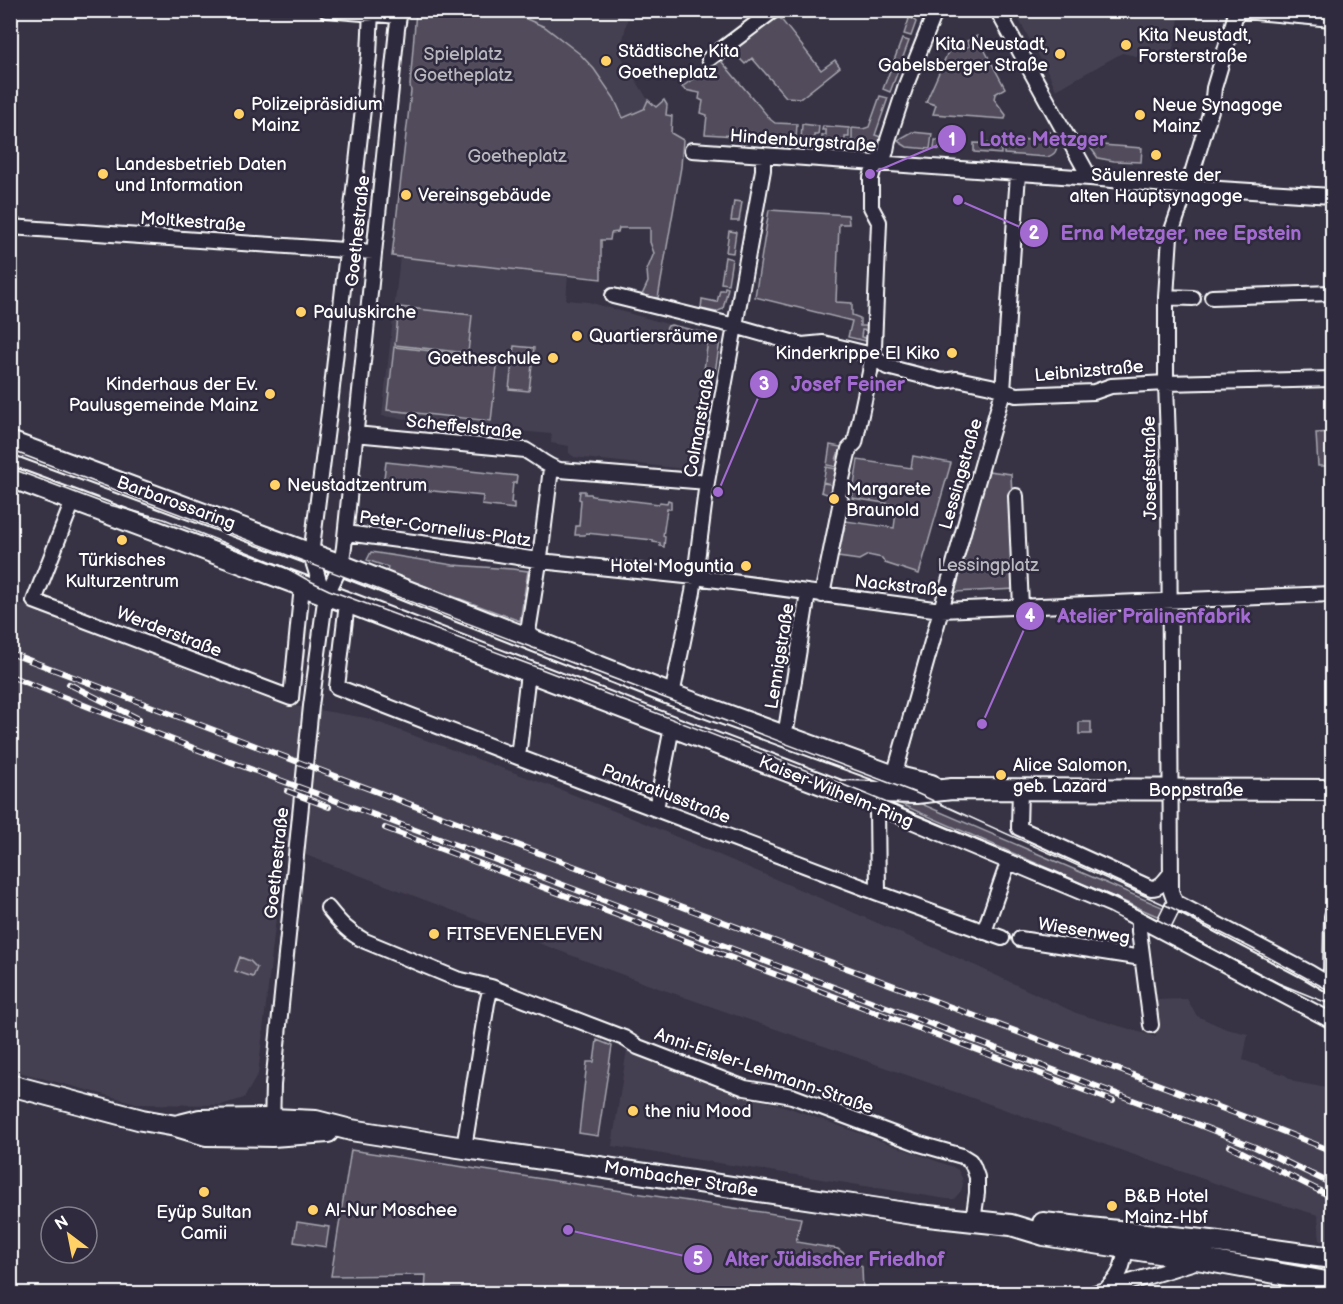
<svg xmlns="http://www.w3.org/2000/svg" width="1343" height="1304" font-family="'Balsamiq Sans',sans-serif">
	<rect width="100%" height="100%" fill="#373345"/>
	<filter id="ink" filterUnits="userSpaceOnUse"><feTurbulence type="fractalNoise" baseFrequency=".0167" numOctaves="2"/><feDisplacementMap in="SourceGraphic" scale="12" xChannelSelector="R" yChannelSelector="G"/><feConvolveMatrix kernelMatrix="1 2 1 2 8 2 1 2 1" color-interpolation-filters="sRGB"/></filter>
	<g filter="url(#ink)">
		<path fill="#444051" d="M 508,11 L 629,11 L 620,54 L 648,100 L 644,109 L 623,118 L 614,98 L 604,82 L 594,69 L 580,54 L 545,27 Z
			M 1014,11 L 1134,11 L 1179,18 L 1176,36 L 1169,63 L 1122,53 L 1056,90 L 1050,76 Z
			M 400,257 L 568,274 L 566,300 L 588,302 L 671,325 L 718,336 L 720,341 L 699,467 L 695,470 L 574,457 L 569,453 L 569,446 L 551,443 L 552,434 L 495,429 L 382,416 Z
			M 10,600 L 294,706 L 366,718 L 564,791 L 644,823 L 843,908 L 976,966 L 1076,1013 L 1156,1037 L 1155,1000 L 1187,999 L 1197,1016 L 1226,1029 L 1248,1034 L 1243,1060 L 1285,1075 L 1295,1082 L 1332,1089 L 1332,1243 L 1320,1241 L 1318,1215 L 1243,1193 L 647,984 L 282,846 L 277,909 L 258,1074 L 244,1098 L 221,1105 L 140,1104 L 11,1070 Z
			M 627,1049 L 755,1098 L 787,1107 L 953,1167 L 958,1170 L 962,1178 L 963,1184 L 961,1191 L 954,1199 L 947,1199 L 612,1146 Z"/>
		<path fill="#514c5c" stroke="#a8a6ae" stroke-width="1.5" d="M 416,11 L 508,11 L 545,27 L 580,54 L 594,69 L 614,98 L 623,118 L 644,109 L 648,100 L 656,107 L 664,100 L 667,105 L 666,115 L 672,116 L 671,133 L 683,140 L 681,167 L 658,298 L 642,295 L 648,282 L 647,270 L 654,253 L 650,242 L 650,228 L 619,228 L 618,232 L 611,233 L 610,240 L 601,240 L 601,279 L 392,256 L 411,91 L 410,85 Z
			M 784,11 L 789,11 L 780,18 L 821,70 L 835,60 L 840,67 L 801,98 L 786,97 L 752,58 L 745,64 L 733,52 L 722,62 L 771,120 L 775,123 L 797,124 L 796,140 L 705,134 L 707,115 L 701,113 L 703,101 L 699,99 L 700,93 L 685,90 L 682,87 Z
			M 902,11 L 905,11 L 916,22 L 911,36 L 904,34 L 909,19 Z
			M 977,36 L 1005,88 L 995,94 L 994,99 L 1006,115 L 1005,119 L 933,114 L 936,105 L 926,102 L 952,43 L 963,49 L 970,46 L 967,41 Z
			M 902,39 L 909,41 L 900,65 L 893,63 Z
			M 891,68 L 898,71 L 890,92 L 883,89 Z
			M 880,96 L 888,98 L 875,135 L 887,139 L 884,146 L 852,144 L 852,128 L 863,129 L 869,127 Z
			M 802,124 L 819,126 L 818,135 L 814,135 L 814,139 L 818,140 L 818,142 L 801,141 Z
			M 823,126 L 849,128 L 849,137 L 845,137 L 845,141 L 848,141 L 848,144 L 822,142 L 822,135 L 826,135 L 826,130 L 822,130 Z
			M 1045,130 L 1050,132 L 1054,138 L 1048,141 L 1050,146 L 1056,144 C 1058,151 1054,155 1047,157 L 1004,154 L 1004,138 L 1044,141 Z
			M 912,132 L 932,134 L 930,149 L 907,147 L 899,142 L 898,140 Z
			M 935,140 L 962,142 L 961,151 L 934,149 Z
			M 974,143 L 1001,144 L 1001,154 L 974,152 Z
			M 1088,144 L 1142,148 L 1141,162 L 1114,161 L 1098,158 Z
			M 734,201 L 742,202 L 739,221 L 731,221 Z
			M 769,210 L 848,215 L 849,224 L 839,224 L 836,302 L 852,303 L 852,315 L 860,318 L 860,326 L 868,326 L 869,319 L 870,331 L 862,330 L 861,337 L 869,339 L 870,342 L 848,337 L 852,321 L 755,297 Z
			M 729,231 L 736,232 L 733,253 L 726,252 Z
			M 725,257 L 732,259 L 728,284 L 721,283 Z
			M 725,287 L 728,288 L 723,309 L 716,312 L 701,309 L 702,299 L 717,302 L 720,290 L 724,290 Z
			M 399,307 L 472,315 L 468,353 L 395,345 Z
			M 671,325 L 718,336 L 720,341 L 715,372 L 704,370 L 708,340 L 666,329 L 668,326 Z
			M 514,346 L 534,348 L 529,391 L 509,389 Z
			M 394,347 L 498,358 L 491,421 L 387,410 Z
			M 1332,432 L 1332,466 L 1318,466 L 1316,433 Z
			M 830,445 L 841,447 L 840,454 L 838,454 L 836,460 L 839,460 L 837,467 L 827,465 Z
			M 913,456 L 951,463 L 919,574 L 885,563 L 882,558 L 868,555 L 859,560 L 838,557 L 846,521 L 894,528 L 897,505 L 852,498 L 858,460 L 911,468 Z
			M 386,462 L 517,476 L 516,483 L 513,483 L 511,503 L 514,503 L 514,509 L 482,505 L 483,496 L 383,486 Z
			M 826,467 L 837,469 L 830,495 L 821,492 L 823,483 L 830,484 L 823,482 Z
			M 988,471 L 1011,474 L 1016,589 L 955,592 Z
			M 580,491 L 585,491 L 585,494 L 591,494 L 592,496 L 659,504 L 660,502 L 667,503 L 668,500 L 671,501 L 671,509 L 667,509 L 663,536 L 665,537 L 664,547 L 660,546 L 660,543 L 653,542 L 653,540 L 586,533 L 585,535 L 575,535 L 576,526 L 579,526 L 581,500 L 579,499 Z
			M 371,552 L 453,565 L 512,569 L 528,571 L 520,621 L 387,572 L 388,567 L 367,560 Z
			M 916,583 L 932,588 L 929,594 L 913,592 Z
			M 1091,722 L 1091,734 L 1079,734 L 1079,722 Z
			M 903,796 L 1169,910 L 1164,919 L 898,803 Z
			M 240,957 L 250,961 L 257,968 L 253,977 L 235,971 Z
			M 597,1040 L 612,1046 L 598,1136 L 579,1133 L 587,1062 L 594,1062 Z
			M 351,1150 L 801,1218 L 796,1242 L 838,1249 L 862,1267 L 863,1293 L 791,1286 L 741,1287 L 740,1294 L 425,1294 L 426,1275 L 331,1276 Z
			M 297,1222 L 329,1227 L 326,1247 L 294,1242 Z"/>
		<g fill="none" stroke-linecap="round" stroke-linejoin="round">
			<g stroke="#fff" stroke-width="18">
				<path id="street" d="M 326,10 L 399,16
					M 997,10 L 1090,178
					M 1233,10 L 1332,19
					M 709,59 L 774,10
					M 692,150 L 1090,178 L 1188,187 L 1332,196
					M 10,227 L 373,252
					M 613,296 L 735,326 L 802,345 L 823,343 L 872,355 L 887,367 L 942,381 L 957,379 L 991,386 L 1016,395 L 1094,392 L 1111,386 L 1166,383 L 1332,379
					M 1166,297 L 1193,298
					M 1212,297 L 1332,293
					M 355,434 L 525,450 C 536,456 547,467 560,470 L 707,482
					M 1016,496 L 1021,606
					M 73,501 L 34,601 L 291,698 L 302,586
					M 346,533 L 473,550 L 550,562 L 695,577 L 941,610 L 1332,594
					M 822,595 L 841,501 L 839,499 L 838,496 L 849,449 L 855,443 L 870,372 L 872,355 L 874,347 L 879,222 L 871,207 L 871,178 L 875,164 L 885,154 L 886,151 L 888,140 L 906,85 L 936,10
					M 326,596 L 321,587 L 311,555 L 330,405 L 369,55 L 371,10
					M 347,603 L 337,687 L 518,757 L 878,893 L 1002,938
					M 527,638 L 541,550 L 551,468
					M 672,695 L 693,592 L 707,482 L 763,170 L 763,156
					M 787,724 L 808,593
					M 518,757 L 528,673
					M 894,776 L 1003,391 L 1018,174
					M 1020,789 L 1019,828 L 1151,888 C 1161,888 1165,880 1171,873
					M 847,794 L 1112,905 L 1332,1021
					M 877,808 L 878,893
					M 656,809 L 672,727
					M 1175,902 L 1310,973 L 1332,986
					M 328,908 C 340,923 349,933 365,941 L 457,979 L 491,987 L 624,1038 L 638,1047 L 745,1088 L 792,1096 L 920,1144 L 962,1156 L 970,1161 L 973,1166 L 977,1177 L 977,1193 L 973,1221
					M 1139,919 L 1139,931 L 1151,1025
					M 1161,930 L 1175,902 L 1171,891 L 1169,468 L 1166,383 L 1166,297 L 1170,236 L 1193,170 L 1212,107 L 1214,88 L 1237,10
					M 984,932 L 1008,863
					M 1020,939 L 1142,958
					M 1329,984 L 1331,976 L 1332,916
					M 272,1127 L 273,1085 L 311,706 L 324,608 L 326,596 L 341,565 L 344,547 L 397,29 L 400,10
					M 464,1148 L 487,1003 L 491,987
					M 1108,1287 C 1121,1276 1123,1265 1126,1249
					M 1091,1294 L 1195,1262"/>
			</g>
			<g stroke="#fff" stroke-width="24">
				<path id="secondary" d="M 10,442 L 341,565 L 672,695 L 894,776 L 931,785
					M 10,477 L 357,606 L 840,791 L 916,793 L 952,789 L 1332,790
					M 10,1085 L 142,1120 L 176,1126 L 206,1135 L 272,1136 L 328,1132
					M 176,1126 L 200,1120 L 272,1119 L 316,1121 L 351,1130 L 458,1147 L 599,1167 L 919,1215 L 1011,1225 L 1044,1235 L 1203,1260 L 1332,1283
					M 1043,1223 L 1211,1241 L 1332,1258"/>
			</g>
			<use href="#street" stroke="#2f2a3d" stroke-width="14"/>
			<use href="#secondary" stroke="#2f2a3d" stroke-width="20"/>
			<path stroke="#fff" stroke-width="1.5" d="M 10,450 L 916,793 L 1172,908 L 1253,949 L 1332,992
				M 10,468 L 106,504 L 164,519 L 285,567 L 306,579 L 329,590 L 531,665 L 839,783 L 1005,852 L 1054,871 L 1141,911 L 1278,983 L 1332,1005"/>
			<g stroke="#fff" stroke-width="6">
				<path id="rail" d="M 10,653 L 560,861 L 1264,1124 L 1332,1151
					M 10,676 L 196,749 L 550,880 L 1199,1125 L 1255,1147 L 1332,1184
					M 69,684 L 139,719
					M 287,791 L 329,807
					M 385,828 L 1113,1101
					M 1230,1146 L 1332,1197"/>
			</g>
			<use href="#rail" stroke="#2f2a3d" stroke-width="4" stroke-dasharray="11" stroke-linecap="butt"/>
		</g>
	</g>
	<g fill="#ffd166" stroke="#2f2a3d" stroke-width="2">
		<circle cx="1126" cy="45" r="6"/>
		<circle cx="1060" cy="54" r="6"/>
		<circle cx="606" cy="61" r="6"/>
		<circle cx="239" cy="114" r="6"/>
		<circle cx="1140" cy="115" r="6"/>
		<circle cx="1156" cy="155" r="6"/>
		<circle cx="103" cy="174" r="6"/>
		<circle cx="406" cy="195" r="6"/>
		<circle cx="301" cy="312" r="6"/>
		<circle cx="577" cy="336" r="6"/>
		<circle cx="952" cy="353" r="6"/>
		<circle cx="553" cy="358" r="6"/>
		<circle cx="270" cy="394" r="6"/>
		<circle cx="275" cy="485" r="6"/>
		<circle cx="834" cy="499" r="6"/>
		<circle cx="122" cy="540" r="6"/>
		<circle cx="746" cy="566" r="6"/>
		<circle cx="1001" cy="775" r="6"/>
		<circle cx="434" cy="934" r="6"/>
		<circle cx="633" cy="1111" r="6"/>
		<circle cx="204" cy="1192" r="6"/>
		<circle cx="1112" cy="1206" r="6"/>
		<circle cx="313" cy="1210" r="6"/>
	</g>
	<g text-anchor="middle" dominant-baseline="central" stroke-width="5" stroke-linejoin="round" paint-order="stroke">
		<g font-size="18" fill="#fff" stroke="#2f2a3d" text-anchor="start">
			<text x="1138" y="35">Kita Neustadt,<tspan x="1138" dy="21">Forsterstraße</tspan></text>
			<text x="1048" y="44" text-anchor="end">Kita Neustadt,<tspan x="1048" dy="21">Gabelsberger Straße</tspan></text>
			<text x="618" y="51">Städtische Kita<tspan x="618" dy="21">Goetheplatz</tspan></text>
			<text x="251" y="104">Polizeipräsidium<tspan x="251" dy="21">Mainz</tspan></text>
			<text x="1152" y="105">Neue Synagoge<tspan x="1152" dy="21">Mainz</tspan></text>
			<text x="115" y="164">Landesbetrieb Daten<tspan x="115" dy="21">und Information</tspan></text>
			<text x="1156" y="175" text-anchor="middle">Säulenreste der<tspan x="1156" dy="21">alten Hauptsynagoge</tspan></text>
			<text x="418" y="195">Vereinsgebäude</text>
			<text x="313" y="312">Pauluskirche</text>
			<text x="589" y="336">Quartiersräume</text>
			<text x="940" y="353" text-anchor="end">Kinderkrippe El Kiko</text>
			<text x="541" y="358" text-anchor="end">Goetheschule</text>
			<text x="258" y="384" text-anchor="end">Kinderhaus der Ev.<tspan x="258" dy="21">Paulusgemeinde Mainz</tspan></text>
			<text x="287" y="485">Neustadtzentrum</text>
			<text x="846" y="489">Margarete<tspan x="846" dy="21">Braunold</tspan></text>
			<text x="122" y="560" text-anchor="middle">Türkisches<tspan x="122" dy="21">Kulturzentrum</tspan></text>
			<text x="734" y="566" text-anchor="end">Hotel Moguntia</text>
			<text x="1013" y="765">Alice Salomon,<tspan x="1013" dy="21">geb. Lazard</tspan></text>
			<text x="446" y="934">FITSEVENELEVEN</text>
			<text x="645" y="1111">the niu Mood</text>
			<text x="1124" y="1196">B&amp;B Hotel<tspan x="1124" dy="21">Mainz-Hbf</tspan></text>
			<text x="325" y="1210">Al-Nur Moschee</text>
			<text x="204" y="1212" text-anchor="middle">Eyüp Sultan<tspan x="204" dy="21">Camii</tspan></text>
		</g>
		<g font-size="18" fill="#b9b7be" stroke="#2f2a3d">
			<text x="463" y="54">Spielplatz<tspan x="463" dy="21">Goetheplatz</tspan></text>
			<text x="517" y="156">Goetheplatz</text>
			<text x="988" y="565">Lessingplatz</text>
		</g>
		<g font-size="18" fill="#fff" stroke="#2f2a3d">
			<text transform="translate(803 141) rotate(4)">Hindenburgstraße</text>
			<text transform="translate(193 222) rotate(4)">Moltkestraße</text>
			<text transform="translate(358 231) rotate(-84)">Goethestraße</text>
			<text transform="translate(1089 371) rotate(-5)">Leibnizstraße</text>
			<text transform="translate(700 423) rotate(-80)">Colmarstraße</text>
			<text transform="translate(464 427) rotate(6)">Scheffelstraße</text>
			<text transform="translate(1150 468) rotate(-91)">Josefsstraße</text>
			<text transform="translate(961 474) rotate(-74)">Lessingstraße</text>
			<text transform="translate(176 503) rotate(20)">Barbarossaring</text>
			<text transform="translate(445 529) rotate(8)">Peter-Cornelius-Platz</text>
			<text transform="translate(901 586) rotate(6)">Nackstraße</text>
			<text transform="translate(169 632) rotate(21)">Werderstraße</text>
			<text transform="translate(780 656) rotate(-81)">Lennigstraße</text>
			<text x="1196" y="790">Boppstraße</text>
			<text transform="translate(836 792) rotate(22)">Kaiser-Wilhelm-Ring</text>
			<text transform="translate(666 794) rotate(21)">Pankratiusstraße</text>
			<text transform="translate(277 863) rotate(-84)">Goethestraße</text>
			<text transform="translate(1084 931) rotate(9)">Wiesenweg</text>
			<text transform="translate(764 1071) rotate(19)">Anni-Eisler-Lehmann-Straße</text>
			<text transform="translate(681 1179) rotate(9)">Mombacher Straße</text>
		</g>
	</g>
	<path fill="none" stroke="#a36bd2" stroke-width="2" d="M870 174L952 139M958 200L1034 233M718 492L764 384M982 724L1030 616M568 1230L698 1259"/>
	<g fill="#a36bd2" stroke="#2f2a3d" stroke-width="2">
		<circle cx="870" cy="174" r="6"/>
		<circle cx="958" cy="200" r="6"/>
		<circle cx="718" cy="492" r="6"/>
		<circle cx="982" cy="724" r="6"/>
		<circle cx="568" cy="1230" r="6"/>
		<circle cx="952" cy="139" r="15"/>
		<circle cx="1034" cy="233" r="15"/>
		<circle cx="764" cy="384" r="15"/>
		<circle cx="1030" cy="616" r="15"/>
		<circle cx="698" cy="1259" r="15"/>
	</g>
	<g font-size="18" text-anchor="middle" font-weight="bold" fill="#fff">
		<text x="952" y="146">1</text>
		<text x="1034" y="239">2</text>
		<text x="764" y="390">3</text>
		<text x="1030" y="622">4</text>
		<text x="698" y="1265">5</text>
	</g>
	<g font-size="20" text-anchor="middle" font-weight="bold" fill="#a36bd2" stroke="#2f2a3d" stroke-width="5" stroke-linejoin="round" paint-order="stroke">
		<text x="1043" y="146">Lotte Metzger</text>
		<text x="1181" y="240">Erna Metzger, nee Epstein</text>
		<text x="848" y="391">Josef Feiner</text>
		<text x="1154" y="623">Atelier Pralinenfabrik</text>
		<text x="835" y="1266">Alter Jüdischer Friedhof</text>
	</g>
	<rect width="1343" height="1304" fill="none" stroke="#2f2a3d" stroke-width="36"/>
	<rect x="18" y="18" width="1307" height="1268" fill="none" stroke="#fff" stroke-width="2" filter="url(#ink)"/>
	<g transform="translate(69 1235) rotate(328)"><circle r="28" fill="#2f2a3d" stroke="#827f8b" stroke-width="1.5"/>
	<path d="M0-4.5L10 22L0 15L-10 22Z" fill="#ffd166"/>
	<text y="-9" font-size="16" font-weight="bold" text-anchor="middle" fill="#ffffff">N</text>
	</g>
</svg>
